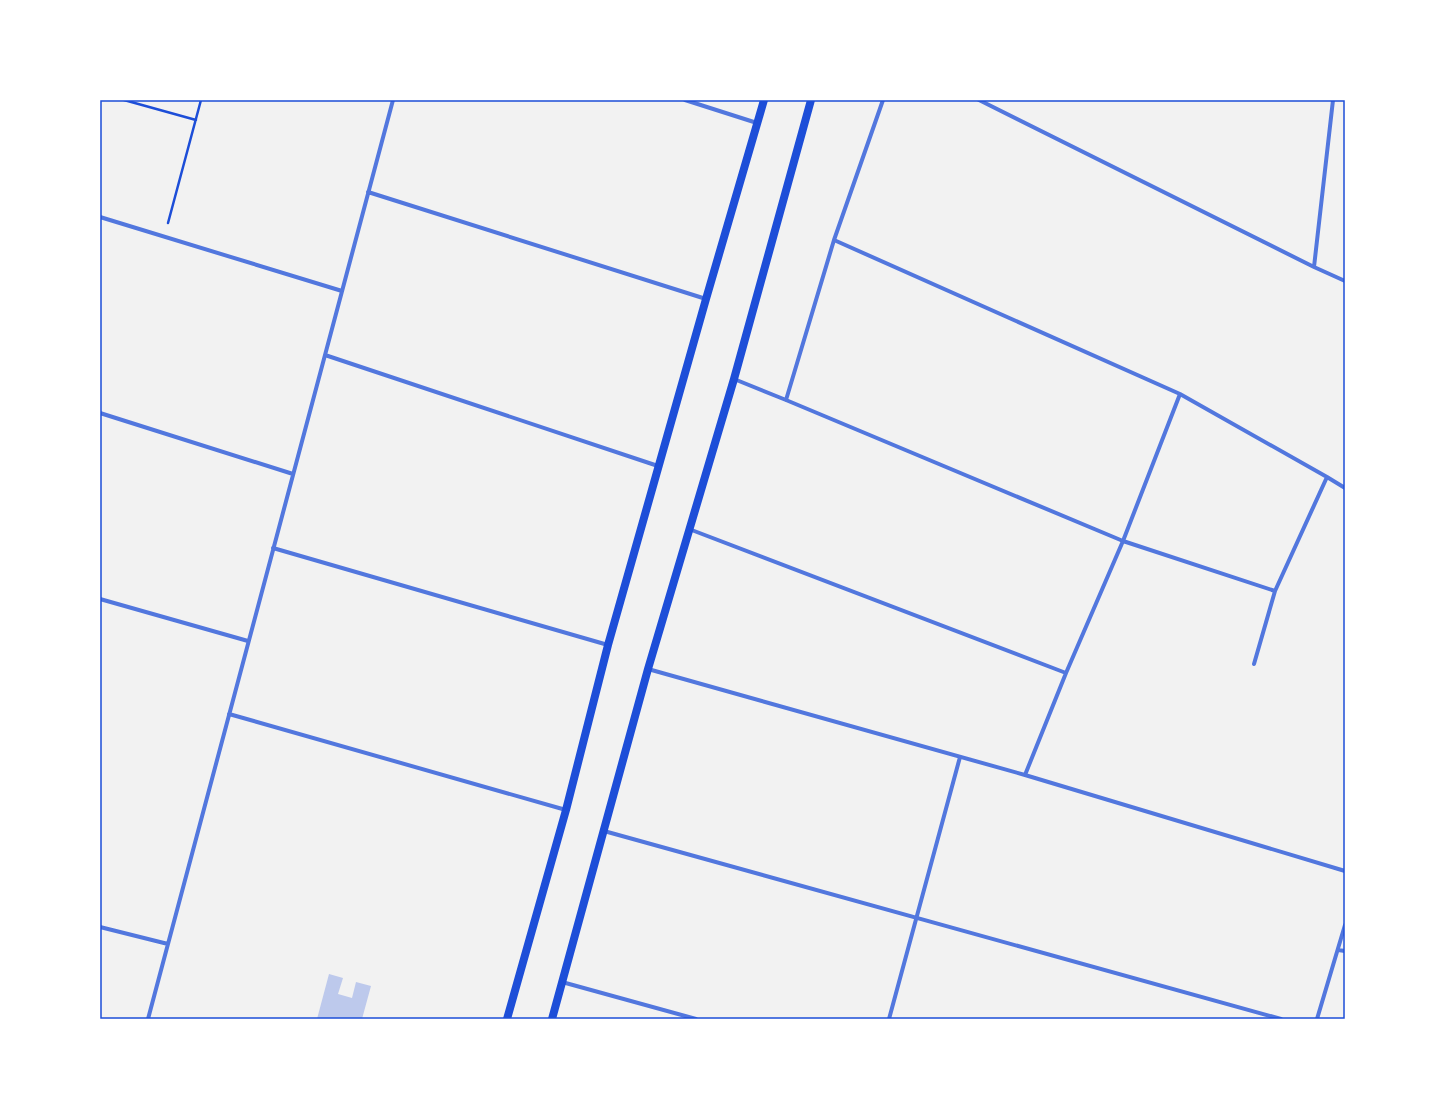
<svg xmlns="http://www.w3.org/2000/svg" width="1445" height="1119" font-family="'PT Sans Narrow',sans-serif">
	<rect width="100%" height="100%" fill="#f2f2f2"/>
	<path fill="#bdc9ec" d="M 329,974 L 343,978 L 338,994 L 352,998 L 356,982 L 371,986 L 362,1019 L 317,1019 Z"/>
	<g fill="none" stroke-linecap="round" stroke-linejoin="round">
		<path stroke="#1d4ed8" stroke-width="2.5" d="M 124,100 L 196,120
			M 168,223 L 201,100"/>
		<path stroke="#5277de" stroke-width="4" d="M 685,100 L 757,123
			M 979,100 L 1314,267
			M 1333,100 L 1314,267 L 1345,281
			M 368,192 L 706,299
			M 100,217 L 342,291
			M 834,240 L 1180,394 L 1327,477 L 1345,488
			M 325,355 L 658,466
			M 734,379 L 786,400 L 1123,541 L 1275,591
			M 786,400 L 834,240 L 883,100
			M 100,413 L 293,474
			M 689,529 L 1066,673
			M 273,548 L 608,645
			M 100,599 L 248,641
			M 1254,664 L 1275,591 L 1327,477
			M 648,669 L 1025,775 L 1345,871
			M 229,714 L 566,810
			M 1025,775 L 1066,673 L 1123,541 L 1180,394
			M 604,831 L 1281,1019
			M 100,927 L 168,944
			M 1338,950 L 1345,951
			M 562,982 L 696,1019
			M 148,1019 L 393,100
			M 889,1019 L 960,757
			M 1317,1019 L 1345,925"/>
		<path stroke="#1d4ed8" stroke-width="8" d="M 507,1019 L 566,810 L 608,645 L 706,299 L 764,100
			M 552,1019 L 648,669 L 734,379 L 811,100"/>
	</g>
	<rect width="1445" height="1119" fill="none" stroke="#ffffff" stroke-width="202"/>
	<rect x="101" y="101" width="1243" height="917" fill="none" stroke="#1d4ed8" stroke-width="1.5"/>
</svg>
